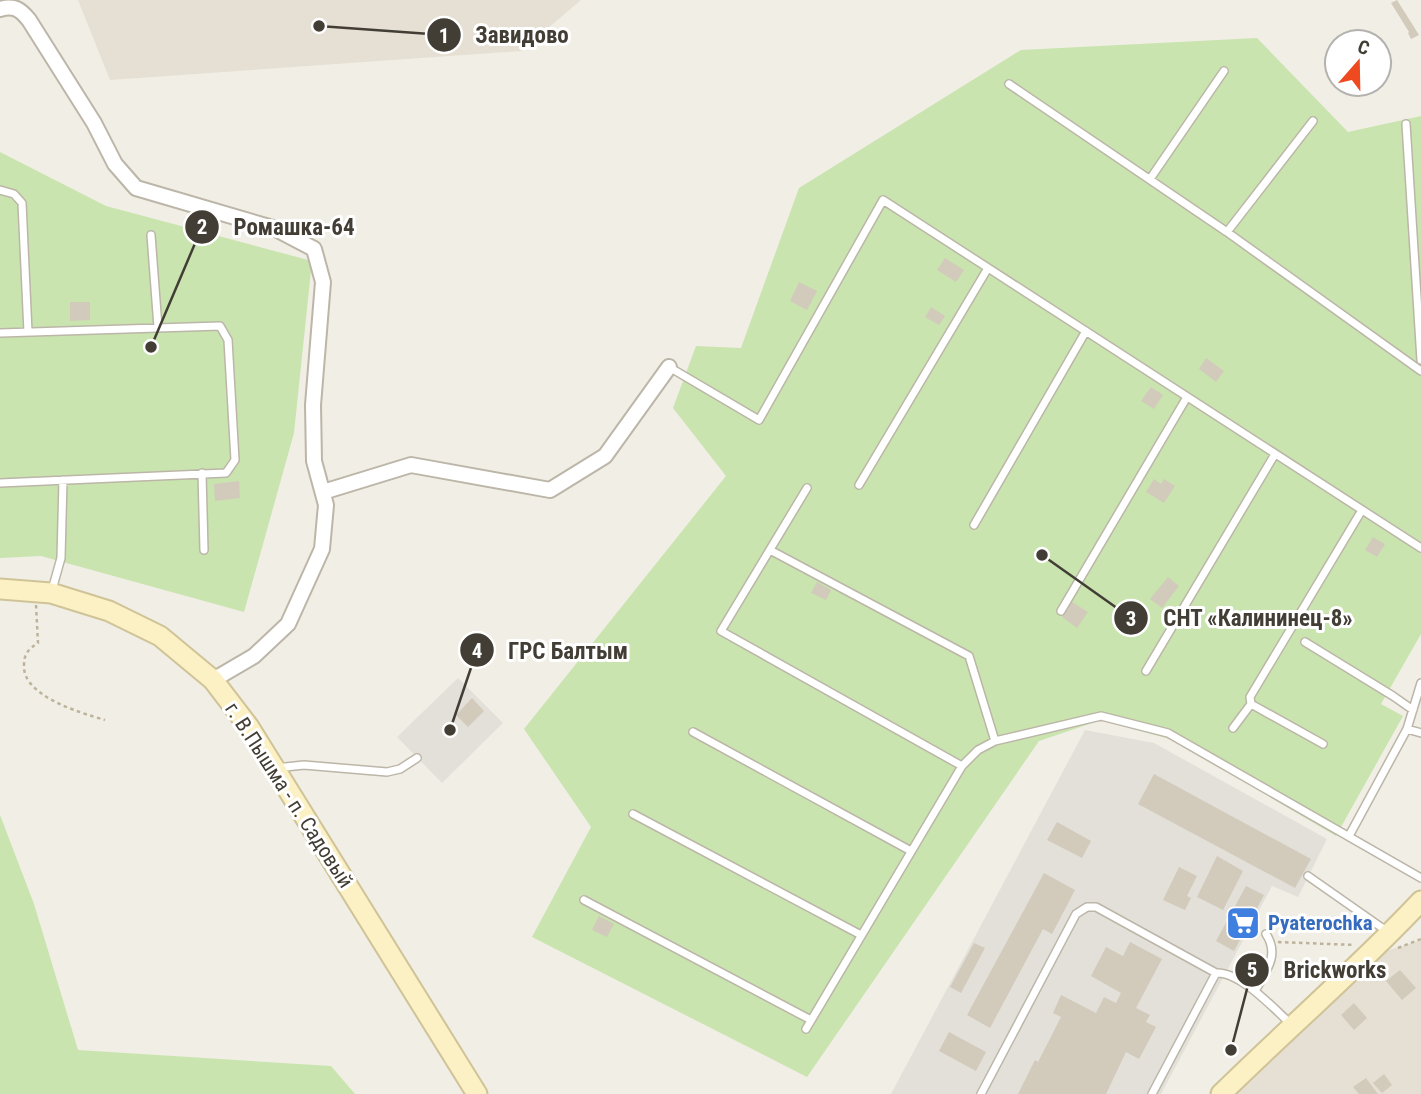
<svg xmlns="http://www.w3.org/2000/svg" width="1421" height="1094" font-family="'Roboto Condensed',sans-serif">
	<rect width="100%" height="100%" fill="#f1eee5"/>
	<path fill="#e5e0d3" d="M 78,0 L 581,0 L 521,51 L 110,80 Z
		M 1421,940 L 1421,1094 L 1233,1094 L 1376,959 L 1386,951 Z"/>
	<path fill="#e3e0da" d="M 458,678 L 503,723 L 442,783 L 397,737 Z
		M 1085,730 L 1154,743 L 1327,839 L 1298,897 L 1272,886 L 1161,1094 L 891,1094 Z"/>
	<path fill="#c9e4af" d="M 1257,38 L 1348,132 L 1421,116 L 1421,634 L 1381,704 L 1403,716 L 1336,836 L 1173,740 L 1101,720 L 1039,741 L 807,1077 L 532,937 L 591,827 L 524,729 L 726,476 L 673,408 L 696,346 L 741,348 L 799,188 L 1021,50 Z
		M 0,152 L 106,206 L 312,261 L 294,433 L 244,612 L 41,556 L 0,558 Z
		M 0,815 L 34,904 L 78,1050 L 331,1066 L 355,1094 L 0,1094 Z"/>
	<path fill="#d2cabb" d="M 1397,0 L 1419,35 L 1411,39 L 1408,33 L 1409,32 L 1391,3 Z
		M 945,258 L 964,270 L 956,282 L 937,270 Z
		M 799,282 L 817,291 L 807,310 L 790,301 Z
		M 70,302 L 90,302 L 90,320 L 70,321 Z
		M 931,307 L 945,316 L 939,325 L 925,317 Z
		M 1206,358 L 1224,371 L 1216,382 L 1199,369 Z
		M 1151,387 L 1163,395 L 1154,409 L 1141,401 Z
		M 1154,479 L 1161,484 L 1164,479 L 1175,486 L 1164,503 L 1146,492 Z
		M 239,481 L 240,498 L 215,501 L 214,484 Z
		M 1373,537 L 1385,544 L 1377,557 L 1365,550 Z
		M 1168,577 L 1179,586 L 1162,608 L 1150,599 Z
		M 817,582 L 831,590 L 826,600 L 811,593 Z
		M 1072,602 L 1088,612 L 1077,628 L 1062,617 Z
		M 472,698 L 484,711 L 468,727 L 456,715 Z
		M 1154,774 L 1311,859 L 1295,888 L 1138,804 Z
		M 1057,822 L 1091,841 L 1082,858 L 1047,840 Z
		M 1217,856 L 1243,871 L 1223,910 L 1197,897 Z
		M 1179,867 L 1197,876 L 1187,896 L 1191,898 L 1185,910 L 1163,900 Z
		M 1044,873 L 1075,890 L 1052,934 L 1043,929 L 990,1028 L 967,1015 Z
		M 1246,886 L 1264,895 L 1234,951 L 1216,941 Z
		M 599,916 L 614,924 L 607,937 L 592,930 Z
		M 1130,942 L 1162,959 L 1136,1008 L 1150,1015 L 1146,1022 L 1156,1027 L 1139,1059 L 1126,1052 L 1106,1094 L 1018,1094 L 1035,1060 L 1038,1062 L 1061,1017 L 1053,1013 L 1061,995 L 1096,1013 L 1104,997 L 1116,1003 L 1121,993 L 1091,976 L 1106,947 L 1123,956 Z
		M 974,943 L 985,948 L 961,993 L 950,987 Z
		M 1400,970 L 1416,988 L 1402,1000 L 1386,981 Z
		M 1354,1003 L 1367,1018 L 1354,1030 L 1341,1015 Z
		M 949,1032 L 986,1052 L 976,1071 L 939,1051 Z
		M 1384,1074 L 1392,1085 L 1382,1093 L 1373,1083 Z
		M 1366,1078 L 1378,1094 L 1359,1094 L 1353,1087 Z"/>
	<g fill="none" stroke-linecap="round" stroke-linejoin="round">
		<g stroke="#bcb6a8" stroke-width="10">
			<path id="lane" d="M 1009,84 L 1227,232 L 1421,371
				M 1406,124 L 1421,360
				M 1150,179 L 1224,71
				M 0,190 L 14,194 L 22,203 L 28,332
				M 1227,232 L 1313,121
				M 151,235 L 158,327
				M 0,333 L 220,326 L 228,340 L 235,460 L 226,473 L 0,483
				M 669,367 L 759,420 L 883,200 L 1421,548
				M 202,473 L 204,550
				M 859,485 L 988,268
				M 807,488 L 721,631 L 962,766
				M 974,525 L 1086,331
				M 770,550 L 969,656 L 995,741
				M 52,590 L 61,558 L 63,480
				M 1061,611 L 1187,397
				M 1305,642 L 1393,696 L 1413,710
				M 1146,671 L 1275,454
				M 1251,704 L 1323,744
				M 1233,728 L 1251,704 L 1250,697 L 1362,510
				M 1407,729 L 1421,733
				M 693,732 L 911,851
				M 276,768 L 304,765 L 387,772 L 400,769 L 417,758
				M 633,814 L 861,935
				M 1349,836 L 1407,729 L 1421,683
				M 1308,876 L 1388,932
				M 584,900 L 811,1020
				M 1255,991 C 1266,971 1280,955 1266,934
				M 806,1029 L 962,766 L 978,750 L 995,741 L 1101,716 L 1168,733 L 1421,878
				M 981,1094 L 1076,914 L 1087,907 L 1096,907 L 1216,973 C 1240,971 1274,1009 1291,1024
				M 1152,1094 L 1216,973"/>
		</g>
		<g stroke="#bcb6a8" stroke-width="18">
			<path id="street" d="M 0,9 C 14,5 20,9 29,20 L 94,123 L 115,164 L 136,188 L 276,229 L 314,249 L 323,282 L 313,405 L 314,461 L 326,505 L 322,549 L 288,624 L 254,656 L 213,680
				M 323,492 L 411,465 L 550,490 L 605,456 L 669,367"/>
		</g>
		<g stroke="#cfc397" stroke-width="23">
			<path id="secondary" d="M 0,589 L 51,593 L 109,611 L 160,636 L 213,680 L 249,727 L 477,1094
				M 1221,1094 C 1287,1029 1358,968 1421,901"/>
		</g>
		<path stroke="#bdb39a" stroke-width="2.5" stroke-dasharray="3.5 3.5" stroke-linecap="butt" d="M 36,605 L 38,643 C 29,649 24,653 24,665 C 22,696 81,713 105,720
			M 1278,942 L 1355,945
			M 1398,948 L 1421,939"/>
		<use href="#lane" stroke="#fff" stroke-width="7"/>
		<use href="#street" stroke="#fff" stroke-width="14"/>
		<use href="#secondary" stroke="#fbf1c4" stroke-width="19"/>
	</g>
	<defs>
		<g id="supermarket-square" transform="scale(1.75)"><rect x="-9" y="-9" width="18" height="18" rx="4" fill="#3f7fe0" stroke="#fff"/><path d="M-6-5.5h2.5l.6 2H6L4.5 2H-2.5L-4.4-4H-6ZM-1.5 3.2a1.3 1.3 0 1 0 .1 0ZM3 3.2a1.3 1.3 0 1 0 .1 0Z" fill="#fff"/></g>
	</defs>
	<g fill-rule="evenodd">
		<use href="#supermarket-square" x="1243" y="923"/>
	</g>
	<g text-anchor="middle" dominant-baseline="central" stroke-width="6" stroke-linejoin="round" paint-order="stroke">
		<g font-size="21" fill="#433e35" stroke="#fff">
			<text transform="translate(289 795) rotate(57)">г. В.Пышма - п. Садовый</text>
		</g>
		<g font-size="21" font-weight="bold" fill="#366cbe" stroke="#fff" text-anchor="start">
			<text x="1268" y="923">Pyaterochka</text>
		</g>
	</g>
	<path fill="none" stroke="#433e35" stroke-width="2.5" d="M319 26L444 35M151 347L202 227M1042 555L1131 618M450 730L477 650M1231 1050L1252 970"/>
	<g fill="#433e35" stroke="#fff" stroke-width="2.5">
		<circle cx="319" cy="26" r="7"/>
		<circle cx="151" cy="347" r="7"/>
		<circle cx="1042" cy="555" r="7"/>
		<circle cx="450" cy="730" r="7"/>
		<circle cx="1231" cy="1050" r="7"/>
		<circle cx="444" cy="35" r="18"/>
		<circle cx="202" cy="227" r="18"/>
		<circle cx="1131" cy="618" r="18"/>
		<circle cx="477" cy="650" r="18"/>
		<circle cx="1252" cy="970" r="18"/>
	</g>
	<g font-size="21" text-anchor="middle" font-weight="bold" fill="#fff">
		<text x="444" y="43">1</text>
		<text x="202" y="234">2</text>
		<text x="1131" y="626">3</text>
		<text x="477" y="658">4</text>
		<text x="1252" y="977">5</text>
	</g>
	<g font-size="23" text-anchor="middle" font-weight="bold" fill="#433e35" stroke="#fff" stroke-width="6" stroke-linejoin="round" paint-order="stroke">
		<text x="522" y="43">Завидово</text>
		<text x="294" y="235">Ромашка-64</text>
		<text x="1258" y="626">СНТ «Калининец-8»</text>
		<text x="568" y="659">ГРС Балтым</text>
		<text x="1335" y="978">Brickworks</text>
	</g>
	<g transform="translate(1358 63) rotate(20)"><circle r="33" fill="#ffffff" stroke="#b4b2ae" stroke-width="2"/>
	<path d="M0-5L12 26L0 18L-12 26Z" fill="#ee491f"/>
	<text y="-10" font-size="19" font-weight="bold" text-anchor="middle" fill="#433e35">С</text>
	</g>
</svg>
